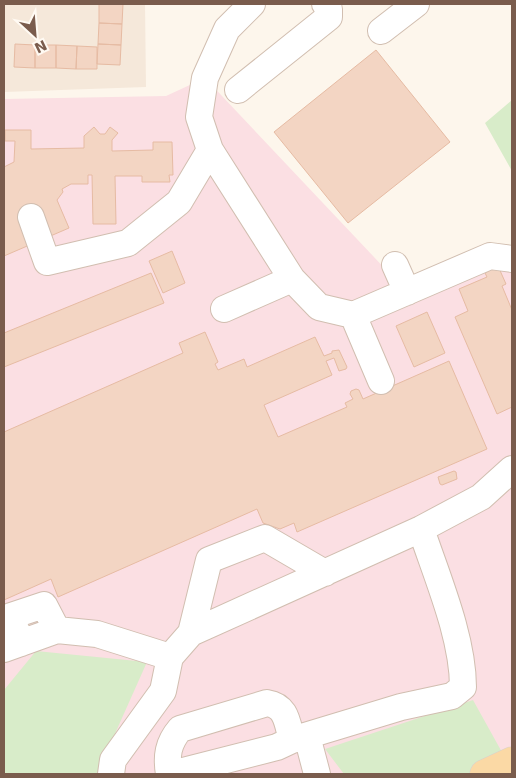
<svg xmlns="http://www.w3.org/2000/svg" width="516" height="778" font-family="'DejaVu Sans',sans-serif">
	<rect width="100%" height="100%" fill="#fdf6ec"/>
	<path fill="#f5e8da" d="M 4,4 L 145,4 L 146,87 L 4,92 Z"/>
	<path fill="#fbdfe3" d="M 205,78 L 407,292 L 512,259 L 512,761 L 484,774 L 4,774 L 4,99 L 166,96 Z"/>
	<path fill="#d8ecc9" d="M 512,100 L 512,171 L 485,123 Z
		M 36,651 L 147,662 L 97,774 L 4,774 L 4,690 Z
		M 473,700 L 508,763 L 512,774 L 344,774 L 325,749 Z"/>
	<path fill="#f3d5c3" stroke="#e6bba3" d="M 99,4 L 123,4 L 122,24 L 99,23 Z
		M 99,23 L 122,24 L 121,45 L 98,44 Z
		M 15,44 L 35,45 L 35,68 L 14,67 Z
		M 98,44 L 121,45 L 120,65 L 97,64 Z
		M 35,45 L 56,45 L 56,68 L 35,68 Z
		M 56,45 L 77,46 L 76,69 L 56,68 Z
		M 77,46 L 97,47 L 97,69 L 76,69 Z
		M 376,50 L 450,142 L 348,223 L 274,132 Z
		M 94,127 L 100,134 L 105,134 L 110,127 L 118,133 L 112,140 L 112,151 L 153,150 L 153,142 L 172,142 L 173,175 L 169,175 L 170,182 L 142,182 L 142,176 L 115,176 L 116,224 L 93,224 L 92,175 L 88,175 L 88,184 L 71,184 L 62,189 L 63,192 L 57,200 L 69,228 L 4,256 L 4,167 L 14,162 L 15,141 L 5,141 L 5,130 L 31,130 L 31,149 L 84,148 L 84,136 Z
		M 172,251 L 185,283 L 163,293 L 149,261 Z
		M 498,266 L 506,284 L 502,286 L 512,310 L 512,407 L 497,414 L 455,317 L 468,311 L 459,289 L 487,277 L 485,273 Z
		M 151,273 L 164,303 L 4,367 L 4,333 Z
		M 427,312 L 445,353 L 414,367 L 396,326 Z
		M 205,332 L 218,362 L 215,364 L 218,370 L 244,359 L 247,367 L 315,337 L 324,356 L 332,353 L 332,351 L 339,350 L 347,367 L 346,369 L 339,371 L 334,358 L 326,361 L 332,375 L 264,405 L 278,437 L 347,407 L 345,403 L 353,399 L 350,394 L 351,391 L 356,389 L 359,390 L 363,399 L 449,361 L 487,449 L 297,532 L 294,523 L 280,529 L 263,523 L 257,509 L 58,597 L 51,579 L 4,600 L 4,432 L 183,353 L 179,343 Z
		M 454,471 L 456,472 L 457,479 L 442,485 L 440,484 L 438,477 Z"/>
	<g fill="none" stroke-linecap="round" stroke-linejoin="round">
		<g stroke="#d1beb0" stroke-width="28">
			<path id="minor" d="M 252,4 L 227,29 L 205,78 L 199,117 L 210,150 L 292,279 L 319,307 L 353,315 L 490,256 L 512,259
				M 381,31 L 416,4
				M 238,90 L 329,17 L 329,9 L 325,4
				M 31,217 L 47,262 L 128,243 L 179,202 L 210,150
				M 395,265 L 407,292
				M 224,309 L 292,279
				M 353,315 L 381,381
				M 191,633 L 209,560 L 265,538 L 325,573
				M 21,643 L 11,616 L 44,605 L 57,630
				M 4,649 L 57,630 L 97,634 L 170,657
				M 307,736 L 317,774
				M 111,774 L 113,760 L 163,691 L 170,657 L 191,633 L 421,529 L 481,497 L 512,469
				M 169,774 C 166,756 168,743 180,729 L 267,703 C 287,706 287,723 292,740
				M 171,774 L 277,747 L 292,740 L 401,707 L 452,696 L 463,687 C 463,637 437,577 421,529"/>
		</g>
		<g stroke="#dad1cd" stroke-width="29">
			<path id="major" d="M 484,774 L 512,761"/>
		</g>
		<use href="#minor" stroke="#fff" stroke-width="26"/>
		<use href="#major" stroke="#fbd9a5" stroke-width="28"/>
	</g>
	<rect width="516" height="778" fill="none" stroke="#7a5c4d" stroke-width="10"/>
	<g transform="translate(35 35) rotate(154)" stroke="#fffaf3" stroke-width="4" paint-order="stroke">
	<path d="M0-4L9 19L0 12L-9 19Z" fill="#7a5c4d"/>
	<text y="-8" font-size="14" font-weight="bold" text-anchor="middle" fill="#7a5c4d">N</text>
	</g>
</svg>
